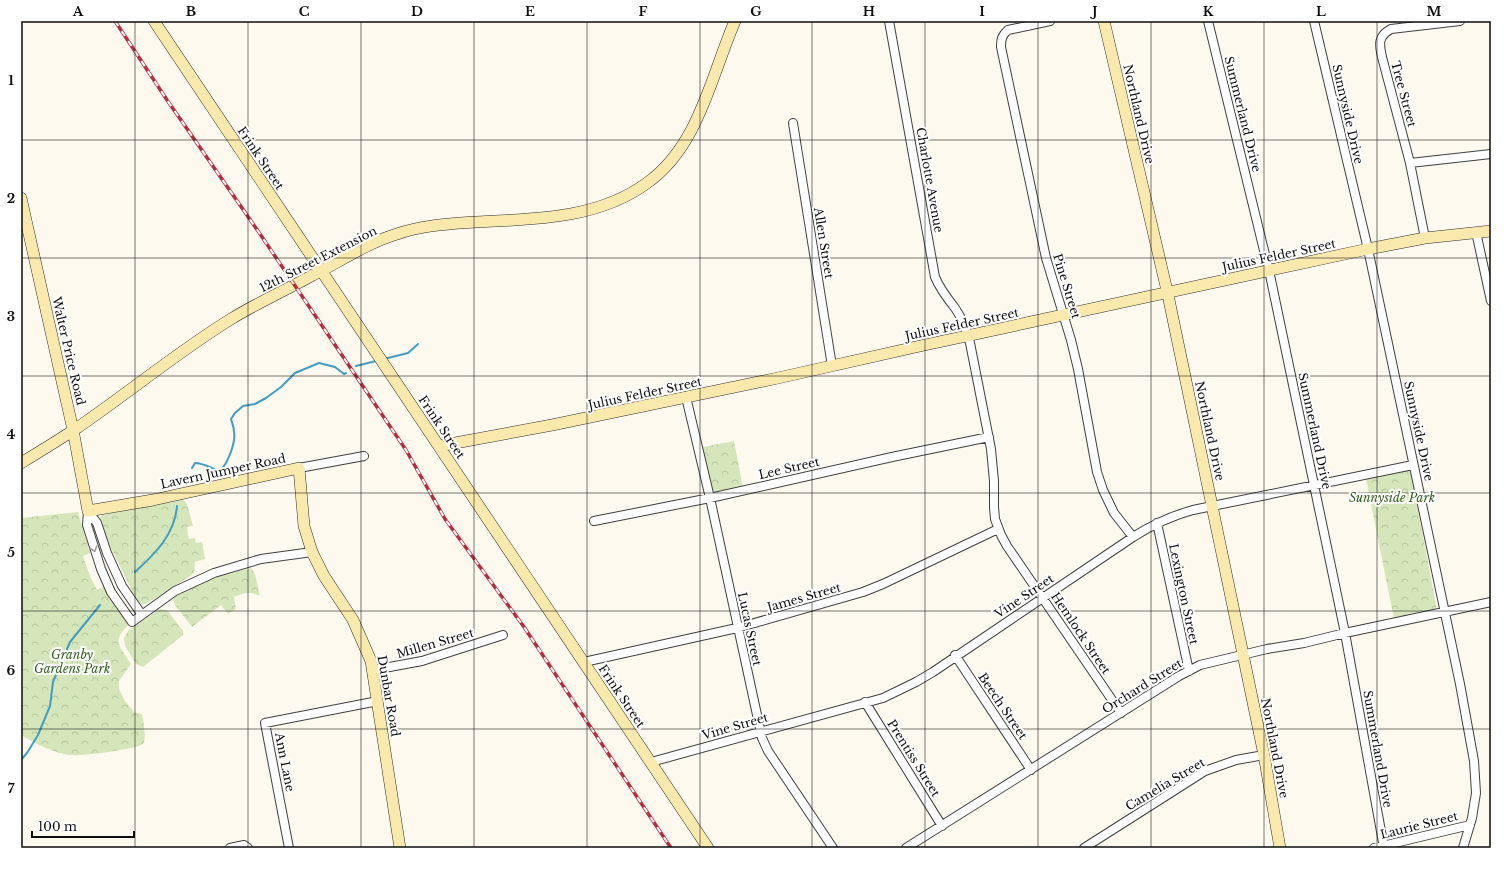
<svg xmlns="http://www.w3.org/2000/svg" width="1512" height="869" font-family="'Libre Baskerville',serif">
	<defs>
		<pattern id="park-crowns" width="20" height="18" patternUnits="userSpaceOnUse"><rect width="20" height="18" fill="#d5e6ba"/><path d="M2 6a3 3 0 1 1 6 0M12 15a3 3 0 1 1 6 0" fill="none" stroke="#b6c49f"/></pattern>
	</defs>
	<rect width="100%" height="100%" fill="#fef9ee"/>
	<path fill="url(#park-crowns)" d="M 734,441 L 743,488 L 712,494 L 703,447 Z
		M 1410,468 L 1437,610 L 1394,619 L 1366,479 Z
		M 175,499 L 183,499 L 187,504 L 193,526 L 187,527 L 189,539 L 195,538 L 196,543 L 202,542 L 205,559 L 195,562 L 194,573 L 190,576 L 146,604 L 142,604 L 137,601 L 101,528 L 99,519 L 103,515 Z
		M 78,512 L 90,553 L 83,556 L 90,576 L 97,590 L 108,585 L 132,622 C 111,640 118,644 131,664 L 119,681 L 119,689 L 125,701 L 134,712 L 142,714 C 143,720 147,739 143,744 C 138,749 77,757 69,755 C 52,752 36,744 21,735 L 21,605 L 23,589 L 21,571 L 21,518 Z
		M 251,568 L 255,574 L 260,596 C 250,591 244,593 234,597 L 236,609 L 228,614 L 221,605 L 192,627 L 175,605 L 173,600 L 175,597 L 206,580 Z
		M 160,609 L 167,610 L 183,631 L 183,635 L 143,667 L 136,664 L 125,646 L 124,638 L 128,631 Z"/>
	<g fill="none" stroke-linecap="round" stroke-linejoin="round">
		<path stroke="#419dc4" stroke-width="2" d="M 384,359 L 408,353 L 418,344
			M 356,366 L 376,361
			M 192,468 L 195,463 C 204,463 212,469 220,471 C 228,463 236,442 234,432 C 234,427 232,423 231,419 L 235,413 L 243,406 L 255,404 L 266,398 L 281,387 L 295,373 L 319,363 L 335,367 L 344,374 L 346,373
			M 135,572 C 155,554 175,534 177,506
			M 21,760 L 27,753 L 38,735 L 50,706 L 53,682 L 70,642 L 100,605"/>
		<g stroke="#404040" stroke-width="10">
			<path id="street" d="M 889,21 L 935,277 C 940,289 947,298 955,308 C 962,318 967,331 970,343 L 991,449 L 994,481 L 994,507 L 995,519 L 1001,535 L 1007,546 L 1121,713
				M 1050,21 L 1008,30 C 1002,35 1001,39 1001,47 L 1046,258 L 1071,340 L 1078,369 L 1097,472 L 1103,490 L 1114,513 L 1133,537
				M 1208,21 L 1270,275 L 1345,633 L 1384,848
				M 1314,21 L 1368,249 L 1460,684 L 1474,761 L 1476,793 L 1472,818 L 1463,848
				M 793,123 L 832,366
				M 1410,163 L 1491,154
				M 1476,232 L 1491,301
				M 1425,238 L 1410,163 L 1382,57 C 1379,44 1378,36 1391,29 L 1460,21
				M 686,397 L 710,498 L 762,738 L 768,751 L 833,848
				M 299,468 L 364,456
				M 88,511 L 87,525 L 101,569 L 111,592 L 132,622 L 175,591 L 214,573 L 261,559 L 312,552
				M 88,511 L 97,523 L 107,553 L 122,586 L 142,615
				M 594,521 L 710,498 L 892,457 L 989,437
				M 1157,523 L 1189,671
				M 955,655 L 1031,770
				M 584,662 L 737,628 L 863,592 L 883,584 L 998,529
				M 373,670 L 422,661 L 503,635
				M 865,702 L 942,826
				M 651,762 L 883,698 L 916,682 L 933,672 L 1133,537 C 1152,525 1171,516 1193,510 L 1413,465
				M 230,848 L 244,845 L 248,848
				M 289,848 L 265,723 L 378,701
				M 906,848 L 1179,676 L 1200,665 L 1267,649 L 1304,643 L 1345,633 L 1491,602
				M 1084,848 L 1205,771 L 1236,760 L 1264,755
				M 1374,848 L 1470,825"/>
		</g>
		<g stroke="#2f2f2f" stroke-width="12">
			<path id="secondary" d="M 154,21 L 708,848
				M 1104,21 L 1168,295 L 1264,755 L 1280,848
				M 21,198 L 73,430 L 88,511 L 153,500 L 299,468 L 304,526 L 312,552 L 324,576 L 353,620 L 371,661 L 400,848
				M 439,446 L 552,425 L 778,378 L 920,346 L 1368,249 L 1425,238 L 1491,231
				M 21,463 C 39,452 57,441 74,430 C 127,394 176,353 231,319 C 257,303 286,290 313,275 C 341,261 367,243 397,234 C 423,225 449,224 476,222 C 535,219 598,219 647,183 C 699,146 711,76 735,21"/>
		</g>
		<use href="#street" stroke="#fff" stroke-width="8"/>
		<use href="#secondary" stroke="#fae9ad" stroke-width="11"/>
		<g stroke="#b42e42" stroke-width="3.5">
			<path id="rail" d="M 115,21 L 167,100 L 258,231 L 406,450 L 445,519 L 524,627 L 671,848"/>
		</g>
		<use href="#rail" stroke="#fff" stroke-width="2" stroke-dasharray="6" stroke-linecap="butt"/>
	</g>
	<defs><path id="oneway-chevron" d="M-2-3.5L2.5 0L-2 3.5" fill="none" stroke-width="1.6" stroke-linecap="round" stroke-linejoin="round"/></defs>
	<use stroke="#9e9e9e" href="#oneway-chevron" transform="translate(94 549) rotate(73)"/>
	<path fill="none" stroke="#0d0d0d" stroke-width="1" stroke-opacity="0.55" d="M 135,21 L 135,848M 248,21 L 248,848M 361,21 L 361,848M 474,21 L 474,848M 587,21 L 587,848M 700,21 L 700,848M 812,21 L 812,848M 925,21 L 925,848M 1038,21 L 1038,848M 1151,21 L 1151,848M 1264,21 L 1264,848M 1377,21 L 1377,848M 21,140 L 1491,140M 21,258 L 1491,258M 21,376 L 1491,376M 21,493 L 1491,493M 21,611 L 1491,611M 21,729 L 1491,729"/>
	<g text-anchor="middle" dominant-baseline="central" stroke-width="4" stroke-linejoin="round" paint-order="stroke">
		<g font-size="12" fill="#0d0d0d" stroke="#fff">
			<text transform="translate(1404 94) rotate(75)">Tree Street</text>
			<text transform="translate(1139 114) rotate(77)">Northland Drive</text>
			<text transform="translate(1243 114) rotate(76)">Summerland Drive</text>
			<text transform="translate(1348 114) rotate(77)">Sunnyside Drive</text>
			<text transform="translate(261 158) rotate(56)">Frink Street</text>
			<text transform="translate(930 180) rotate(80)">Charlotte Avenue</text>
			<text transform="translate(824 243) rotate(81)">Allen Street</text>
			<text transform="translate(1279 255) rotate(-12)">Julius Felder Street</text>
			<text transform="translate(318 259) rotate(-27)">12th Street Extension</text>
			<text transform="translate(1067 286) rotate(73)">Pine Street</text>
			<text transform="translate(962 324) rotate(-12)">Julius Felder Street</text>
			<text transform="translate(69 351) rotate(77)">Walter Price Road</text>
			<text transform="translate(645 393) rotate(-12)">Julius Felder Street</text>
			<text transform="translate(442 427) rotate(56)">Frink Street</text>
			<text transform="translate(1210 431) rotate(78)">Northland Drive</text>
			<text transform="translate(1315 431) rotate(78)">Summerland Drive</text>
			<text transform="translate(1419 431) rotate(78)">Sunnyside Drive</text>
			<text transform="translate(789 468) rotate(-13)">Lee Street</text>
			<text transform="translate(223 471) rotate(-12)">Lavern Jumper Road</text>
			<text transform="translate(1184 594) rotate(78)">Lexington Street</text>
			<text transform="translate(1024 596) rotate(-34)">Vine Street</text>
			<text transform="translate(804 597) rotate(-16)">James Street</text>
			<text transform="translate(750 629) rotate(78)">Lucas Street</text>
			<text transform="translate(1081 633) rotate(56)">Hemlock Street</text>
			<text transform="translate(435 643) rotate(-16)">Millen Street</text>
			<text transform="translate(1142 686) rotate(-32)">Orchard Street</text>
			<text transform="translate(389 696) rotate(80)">Dunbar Road</text>
			<text transform="translate(622 696) rotate(56)">Frink Street</text>
			<text transform="translate(1003 706) rotate(56)">Beech Street</text>
			<text transform="translate(735 726) rotate(-16)">Vine Street</text>
			<text transform="translate(1275 748) rotate(79)">Northland Drive</text>
			<text transform="translate(1378 749) rotate(80)">Summerland Drive</text>
			<text transform="translate(914 758) rotate(58)">Prentiss Street</text>
			<text transform="translate(285 762) rotate(79)">Ann Lane</text>
			<text transform="translate(1165 784) rotate(-31)">Camelia Street</text>
			<text transform="translate(1419 825) rotate(-14)">Laurie Street</text>
		</g>
		<g font-size="12" font-style="italic" fill="#356021" stroke="#fff">
			<text x="1392" y="497">Sunnyside Park</text>
			<text x="72" y="654">Granby<tspan x="72" dy="14">Gardens Park</tspan></text>
		</g>
	</g>
	<rect width="1512" height="869" fill="none" stroke="#ffffff" stroke-width="44"/>
	<path d="M32 831v6h102v-6" fill="none" stroke="#0d0d0d" stroke-width="2"/>
	<text x="38" y="831" font-size="12" fill="#0d0d0d" stroke="#ffffff" stroke-width="3" paint-order="stroke">100 m</text>
	<rect x="22" y="22" width="1468" height="825" fill="none" stroke="#0d0d0d" stroke-width="1.5"/>
	<g font-size="13" text-anchor="middle" font-weight="bold" fill="#0d0d0d">
		<text x="78" y="16">A</text>
		<text x="191" y="16">B</text>
		<text x="304" y="16">C</text>
		<text x="417" y="16">D</text>
		<text x="530" y="16">E</text>
		<text x="643" y="16">F</text>
		<text x="756" y="16">G</text>
		<text x="869" y="16">H</text>
		<text x="982" y="16">I</text>
		<text x="1095" y="16">J</text>
		<text x="1208" y="16">K</text>
		<text x="1321" y="16">L</text>
		<text x="1434" y="16">M</text>
		<text x="11" y="85">1</text>
		<text x="11" y="203">2</text>
		<text x="11" y="321">3</text>
		<text x="11" y="439">4</text>
		<text x="11" y="557">5</text>
		<text x="11" y="675">6</text>
		<text x="11" y="793">7</text>
	</g>
</svg>
